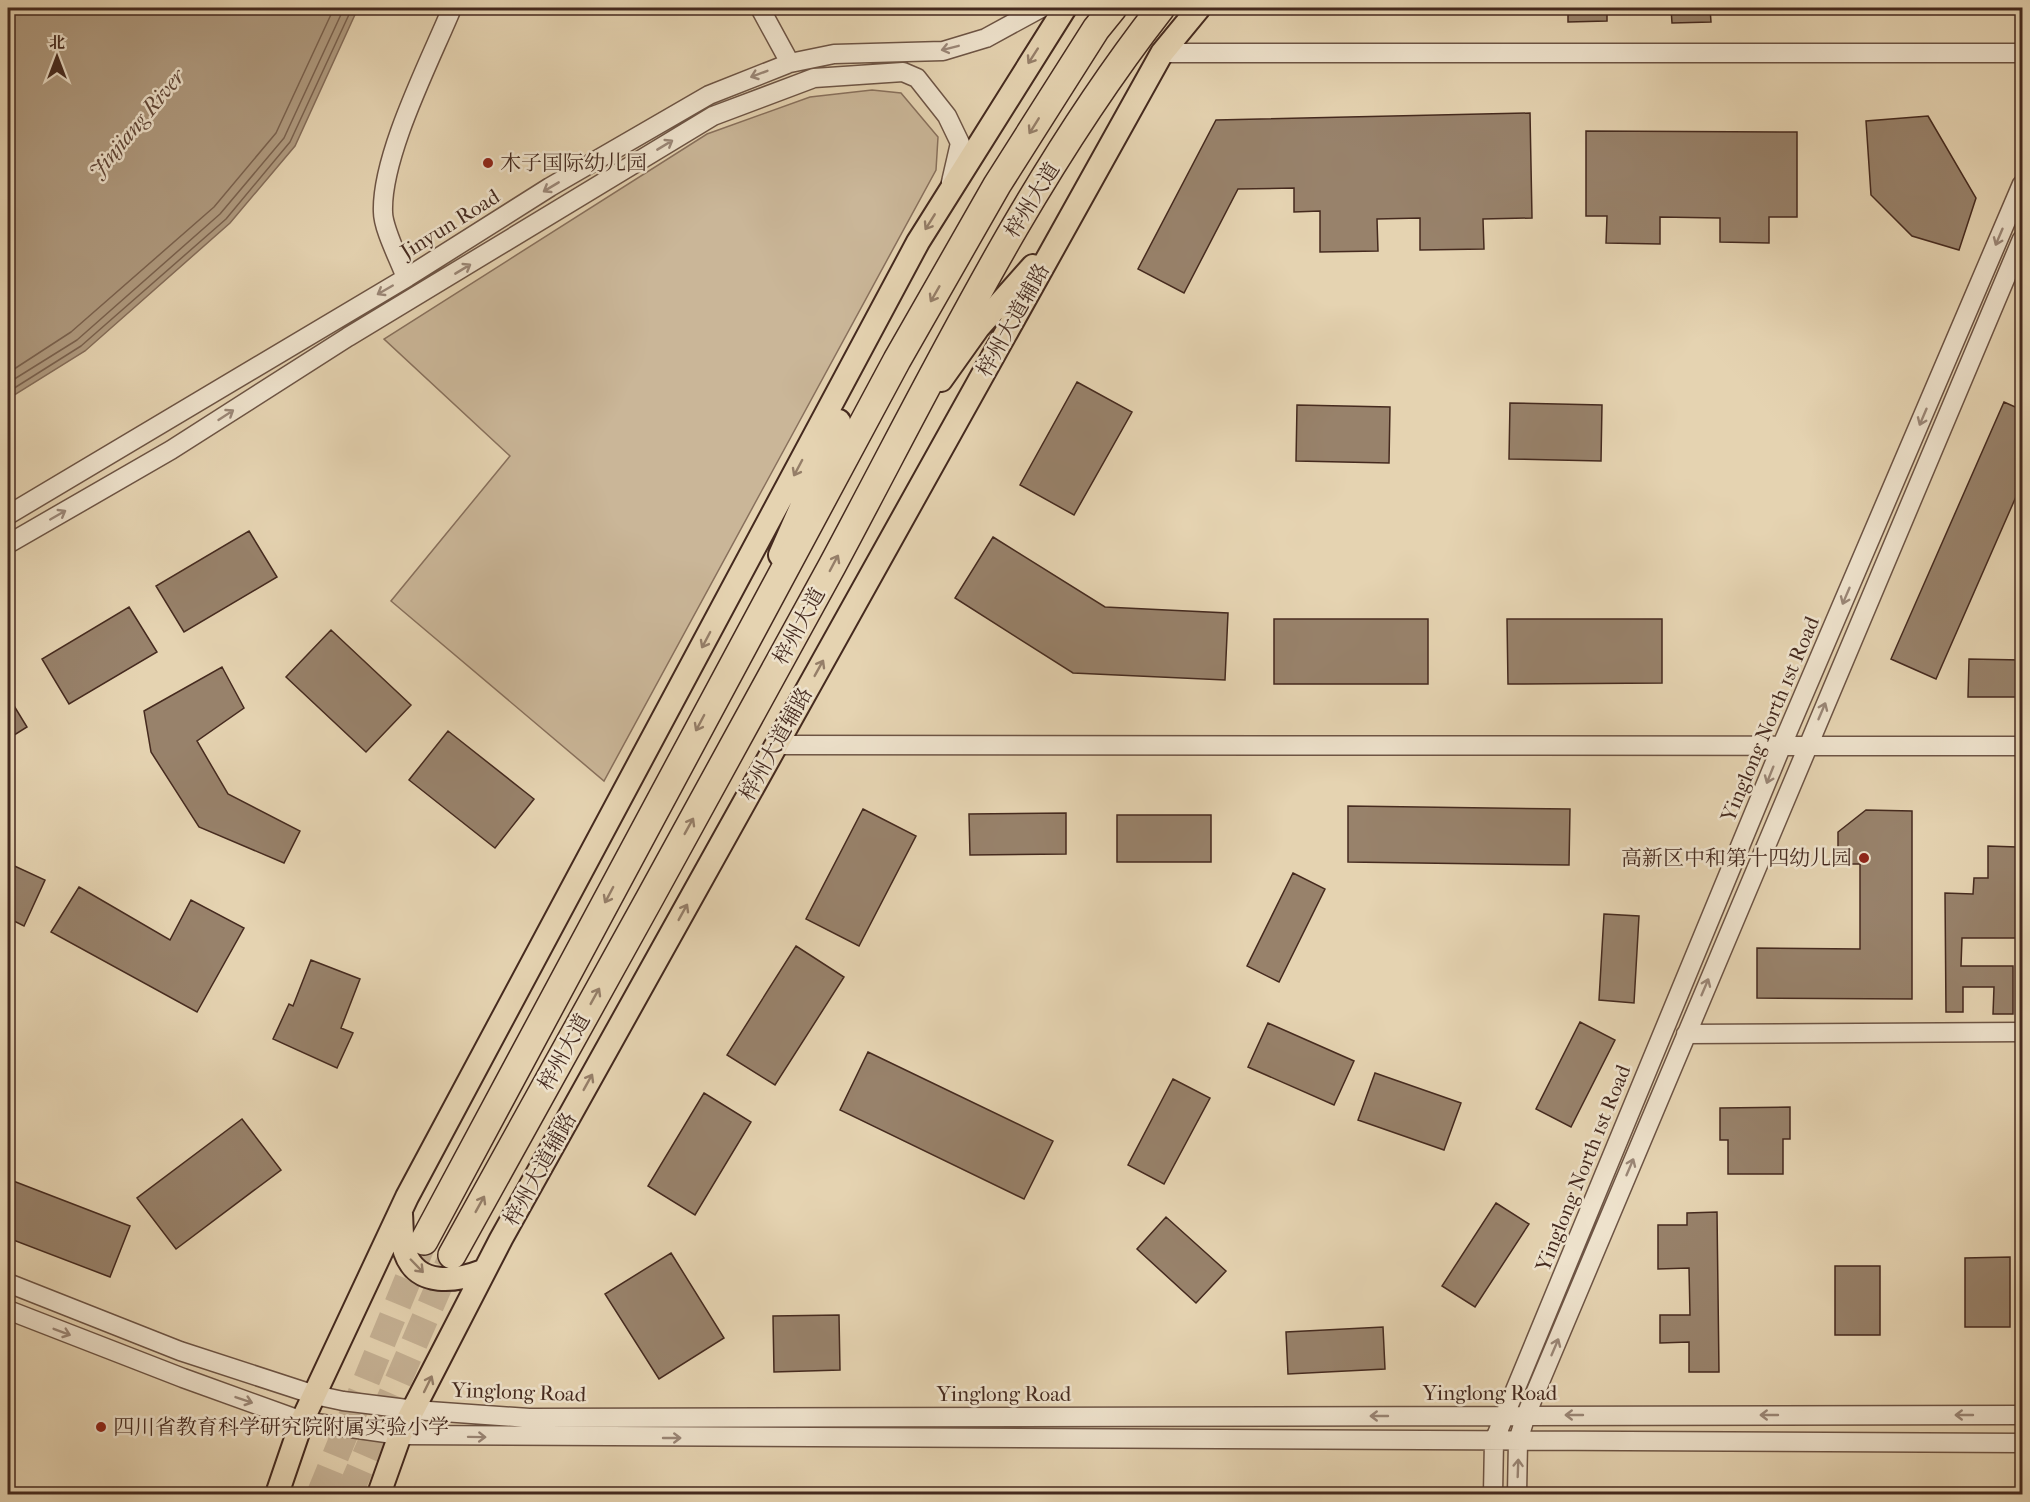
<svg xmlns="http://www.w3.org/2000/svg" width="2030" height="1502" font-family="'IM FELL French Canon','Noto Serif SC',serif">
	<rect width="100%" height="100%" fill="#e5d3b1"/>
	<filter id="stains"><feTurbulence type="fractalNoise" baseFrequency=".00333" numOctaves="4"/><feColorMatrix values="0 0 0 0 .2 0 0 0 0 .09 0 0 0 0 .02 0 0 0 .5 -.17"/></filter>
	<radialGradient id="worn" r=".72"><stop offset=".6" stop-color="#630" stop-opacity="0"/><stop offset="1" stop-color="#630" stop-opacity=".3"/></radialGradient>
	<path fill="#cab698" stroke="#88705c" stroke-width="1.5" d="M 872,90 L 901,93 L 938,137 L 936,170 L 604,781 L 391,601 L 510,456 L 384,339 L 707,134 L 810,97 Z"/>
	<path fill="#af9a7f" stroke="#856d59" stroke-width="1.5" d="M 8,8 L 358,8 L 295,146 L 230,223 L 85,351 L 8,399 Z"/>
	<g fill="none" stroke-linecap="round" stroke-linejoin="round">
		<path stroke="#7a624f" stroke-width="1.5" d="M 8,373 L 71,332 L 214,207 L 276,133 L 334,8
			M 8,383 L 77,340 L 220,214 L 284,138 L 344,8
			M 8,392 L 81,346 L 226,219 L 290,142 L 352,8"/>
	</g>
	<path fill="#98826b" stroke="#452a1f" stroke-width="1.5" d="M 1568,8 L 1607,8 L 1607,21 L 1568,22 Z
		M 1671,8 L 1710,8 L 1711,22 L 1672,23 Z
		M 1530,113 L 1532,218 L 1483,219 L 1484,249 L 1420,250 L 1420,218 L 1377,219 L 1378,251 L 1320,252 L 1320,211 L 1294,212 L 1294,188 L 1238,189 L 1184,293 L 1138,269 L 1216,120 Z
		M 1928,116 L 1976,198 L 1959,250 L 1912,236 L 1871,195 L 1866,121 Z
		M 1586,131 L 1797,132 L 1797,217 L 1769,217 L 1769,243 L 1720,242 L 1720,218 L 1660,217 L 1660,244 L 1606,243 L 1607,216 L 1586,216 Z
		M 1077,382 L 1132,412 L 1074,515 L 1020,485 Z
		M 2004,402 L 2022,410 L 2022,483 L 1936,679 L 1891,659 Z
		M 1510,403 L 1602,405 L 1601,461 L 1509,459 Z
		M 1297,405 L 1390,407 L 1389,463 L 1296,461 Z
		M 249,531 L 277,577 L 184,632 L 156,586 Z
		M 993,537 L 1105,607 L 1228,613 L 1225,680 L 1073,673 L 955,598 Z
		M 129,607 L 157,652 L 69,704 L 42,659 Z
		M 1274,619 L 1428,619 L 1428,684 L 1274,684 Z
		M 1507,619 L 1662,619 L 1662,683 L 1508,684 Z
		M 331,630 L 411,705 L 366,752 L 286,677 Z
		M 1969,659 L 2022,660 L 2022,697 L 1968,697 Z
		M 222,667 L 244,708 L 197,741 L 228,794 L 300,831 L 284,863 L 199,827 L 151,752 L 144,711 Z
		M 8,696 L 27,727 L 8,739 Z
		M 448,731 L 534,799 L 495,848 L 409,780 Z
		M 1348,806 L 1570,809 L 1569,865 L 1348,862 Z
		M 863,809 L 916,836 L 859,946 L 806,919 Z
		M 1866,810 L 1912,811 L 1912,999 L 1757,998 L 1757,948 L 1860,949 L 1860,864 L 1838,864 L 1838,832 Z
		M 1066,813 L 1066,854 L 970,855 L 969,814 Z
		M 1117,815 L 1211,815 L 1211,862 L 1117,862 Z
		M 1988,846 L 2017,847 L 2017,938 L 1962,938 L 1961,966 L 2013,966 L 2013,1014 L 1993,1014 L 1994,987 L 1963,987 L 1963,1012 L 1946,1012 L 1945,893 L 1973,894 L 1974,878 L 1988,878 Z
		M 8,863 L 45,880 L 24,926 L 8,918 Z
		M 1293,873 L 1325,889 L 1279,982 L 1247,966 Z
		M 79,887 L 170,940 L 191,900 L 244,928 L 197,1012 L 51,932 Z
		M 1604,914 L 1639,916 L 1634,1003 L 1599,1000 Z
		M 796,946 L 844,977 L 775,1085 L 727,1055 Z
		M 311,960 L 360,979 L 341,1028 L 353,1033 L 337,1068 L 273,1039 L 289,1004 L 293,1006 Z
		M 1580,1022 L 1615,1040 L 1571,1127 L 1536,1109 Z
		M 1268,1023 L 1354,1061 L 1334,1105 L 1248,1067 Z
		M 868,1052 L 1053,1141 L 1024,1199 L 840,1110 Z
		M 1375,1073 L 1461,1103 L 1444,1150 L 1358,1120 Z
		M 1173,1079 L 1210,1098 L 1164,1184 L 1128,1165 Z
		M 704,1093 L 751,1122 L 695,1215 L 648,1186 Z
		M 1790,1107 L 1790,1139 L 1783,1139 L 1783,1174 L 1728,1174 L 1728,1140 L 1720,1140 L 1720,1108 Z
		M 242,1119 L 281,1170 L 176,1249 L 137,1198 Z
		M 8,1179 L 130,1226 L 110,1277 L 8,1238 Z
		M 1496,1203 L 1529,1224 L 1475,1307 L 1442,1286 Z
		M 1717,1212 L 1719,1372 L 1689,1372 L 1689,1342 L 1660,1343 L 1660,1315 L 1690,1315 L 1689,1268 L 1658,1269 L 1658,1225 L 1687,1225 L 1687,1213 Z
		M 1166,1217 L 1226,1271 L 1196,1303 L 1137,1249 Z
		M 671,1253 L 724,1338 L 659,1379 L 605,1294 Z
		M 2010,1257 L 2010,1327 L 1965,1327 L 1965,1258 Z
		M 1835,1266 L 1880,1266 L 1880,1335 L 1835,1335 Z
		M 839,1315 L 840,1370 L 774,1372 L 773,1316 Z
		M 1383,1327 L 1385,1369 L 1288,1374 L 1286,1332 Z"/>
	<g fill="none" stroke-linecap="round" stroke-linejoin="round">
		<path stroke="#c5b194" stroke-width="27" stroke-dasharray="27 14" stroke-linecap="butt" d="M 320,1494 L 422,1245
			M 349,1494 L 452,1256"/>
		<g stroke="#6d5444" stroke-width="21">
			<path id="minor" d="M 760,8 L 790,63
				M 1162,53 L 2022,53
				M 406,278 C 400,261 383,229 383,212 C 381,156 430,61 452,8
				M 8,515 L 406,278 L 550,187 L 709,95 L 790,63 L 834,54 L 943,51 L 986,38 L 1041,8
				M 8,544 L 171,450 L 348,337 L 713,116 L 814,78 L 903,72 L 917,78 L 947,116 L 960,143 L 951,182
				M 776,745 L 2022,746
				M 1686,1034 L 2022,1032
				M 8,1283 L 180,1351 L 315,1395 L 343,1401 L 415,1410 L 529,1418 L 2022,1415
				M 8,1310 L 183,1378 L 302,1421 L 400,1435 L 2022,1443
				M 1493,1494 L 1494,1441 L 1782,745 L 2022,184
				M 1517,1494 L 1518,1441 L 1526,1415 L 2022,239"/>
		</g>
		<g stroke="#452a1f" stroke-width="26">
			<path id="major" d="M 941,380 L 978,328 L 1033,266
				M 780,555 L 839,421
				M 401,1214 C 402,1227 401,1240 405,1252 C 417,1288 457,1281 483,1271
				M 277,1494 L 302,1421 L 407,1197 L 918,242 L 1065,8
				M 379,1494 L 400,1435 L 501,1239 L 1162,53 L 1199,8"/>
		</g>
		<g stroke="#452a1f" stroke-width="30">
			<path id="highway" d="M 424,1241 L 897,360 L 997,185 L 1096,29 L 1113,8
				M 452,1255 C 579,1025 707,797 832,566 C 934,376 1028,178 1161,8"/>
		</g>
		<use href="#minor" stroke="#eee2cc" stroke-width="18"/>
		<use href="#major" stroke="#e5d3b1" stroke-width="22"/>
		<use href="#highway" stroke="#e5d3b1" stroke-width="27"/>
	</g>
	<defs><path id="oneway-shaft" d="M-6 0H5M1.5-3L5.5 0L1.5 3" fill="none" stroke-width="1.6" stroke-linecap="round" stroke-linejoin="round" transform="scale(1.5)"/></defs>
	<g stroke="#9a8676">
		<use href="#oneway-shaft" transform="translate(950 48) rotate(166)"/>
		<use href="#oneway-shaft" transform="translate(759 74) rotate(159)"/>
		<use href="#oneway-shaft" transform="translate(665 145) rotate(-31)"/>
		<use href="#oneway-shaft" transform="translate(551 187) rotate(149)"/>
		<use href="#oneway-shaft" transform="translate(1999 237) rotate(113)"/>
		<use href="#oneway-shaft" transform="translate(463 269) rotate(-31)"/>
		<use href="#oneway-shaft" transform="translate(385 290) rotate(150)"/>
		<use href="#oneway-shaft" transform="translate(226 415) rotate(-33)"/>
		<use href="#oneway-shaft" transform="translate(1923 417) rotate(113)"/>
		<use href="#oneway-shaft" transform="translate(58 515) rotate(-30)"/>
		<use href="#oneway-shaft" transform="translate(1846 596) rotate(113)"/>
		<use href="#oneway-shaft" transform="translate(1822 711) rotate(-67)"/>
		<use href="#oneway-shaft" transform="translate(1770 775) rotate(112)"/>
		<use href="#oneway-shaft" transform="translate(1705 987) rotate(-67)"/>
		<use href="#oneway-shaft" transform="translate(1630 1167) rotate(-67)"/>
		<use href="#oneway-shaft" transform="translate(62 1332) rotate(21)"/>
		<use href="#oneway-shaft" transform="translate(1555 1347) rotate(-67)"/>
		<use href="#oneway-shaft" transform="translate(244 1400) rotate(19)"/>
		<use href="#oneway-shaft" transform="translate(1574 1415) rotate(180)"/>
		<use href="#oneway-shaft" transform="translate(1769 1415) rotate(180)"/>
		<use href="#oneway-shaft" transform="translate(1964 1415) rotate(180)"/>
		<use href="#oneway-shaft" transform="translate(1379 1416) rotate(180)"/>
		<use href="#oneway-shaft" transform="translate(477 1437) rotate(1)"/>
		<use href="#oneway-shaft" transform="translate(672 1438)"/>
		<use href="#oneway-shaft" transform="translate(1518 1468) rotate(-88)"/>
	</g>
	<g stroke="#957e68">
		<use href="#oneway-shaft" transform="translate(1033 56) rotate(123)"/>
		<use href="#oneway-shaft" transform="translate(1034 126) rotate(122)"/>
		<use href="#oneway-shaft" transform="translate(930 222) rotate(122)"/>
		<use href="#oneway-shaft" transform="translate(935 294) rotate(120)"/>
		<use href="#oneway-shaft" transform="translate(798 468) rotate(118)"/>
		<use href="#oneway-shaft" transform="translate(834 563) rotate(-62)"/>
		<use href="#oneway-shaft" transform="translate(706 640) rotate(118)"/>
		<use href="#oneway-shaft" transform="translate(819 668) rotate(-61)"/>
		<use href="#oneway-shaft" transform="translate(700 723) rotate(118)"/>
		<use href="#oneway-shaft" transform="translate(689 826) rotate(-61)"/>
		<use href="#oneway-shaft" transform="translate(609 895) rotate(118)"/>
		<use href="#oneway-shaft" transform="translate(683 912) rotate(-61)"/>
		<use href="#oneway-shaft" transform="translate(595 996) rotate(-61)"/>
		<use href="#oneway-shaft" transform="translate(588 1082) rotate(-61)"/>
		<use href="#oneway-shaft" transform="translate(480 1204) rotate(-61)"/>
		<use href="#oneway-shaft" transform="translate(417 1266) rotate(46)"/>
		<use href="#oneway-shaft" transform="translate(428 1384) rotate(-64)"/>
	</g>
	<g fill="#8f2418" stroke="#eee2cc" stroke-width="2">
		<circle cx="488" cy="163" r="6"/>
		<circle cx="1864" cy="858" r="6"/>
		<circle cx="101" cy="1427" r="6"/>
	</g>
	<g text-anchor="middle" dominant-baseline="central" stroke-width="5" stroke-linejoin="round" paint-order="stroke">
		<g font-size="21" fill="#452a1f" stroke="#eee2cc" text-anchor="start">
			<text x="500" y="163">木子国际幼儿园</text>
			<text x="1852" y="858" text-anchor="end">高新区中和第十四幼儿园</text>
			<text x="113" y="1427">四川省教育科学研究院附属实验小学</text>
		</g>
		<g font-size="21" fill="#452a1f" stroke="#eee2cc">
			<text transform="translate(1032 200) rotate(-58)">梓州大道</text>
			<text transform="translate(450 224) rotate(-32)">Jinyun Road</text>
			<text transform="translate(1013 320) rotate(-61)">梓州大道辅路</text>
			<text transform="translate(799 626) rotate(-61)">梓州大道</text>
			<text transform="translate(1770 719) rotate(-67)">Yinglong North 1st Road</text>
			<text transform="translate(776 744) rotate(-61)">梓州大道辅路</text>
			<text transform="translate(564 1052) rotate(-61)">梓州大道</text>
			<text transform="translate(1583 1168) rotate(-68)">Yinglong North 1st Road</text>
			<text transform="translate(540 1169) rotate(-61)">梓州大道辅路</text>
			<text transform="translate(519 1392) rotate(2)">Yinglong Road</text>
			<text x="1490" y="1393">Yinglong Road</text>
			<text x="1004" y="1394">Yinglong Road</text>
		</g>
		<g font-size="22" font-style="italic" fill="#604637" stroke="#eee2cc">
			<text transform="translate(137 124) rotate(-50)">Jinjiang River</text>
		</g>
	</g>
	<rect width="2030" height="1502" fill="none" stroke="#e5d3b1" stroke-width="30"/>
	<rect x="9" y="9" width="2012" height="1484" fill="none" stroke="#452a1f" stroke-width="3"/>
	<rect x="15" y="15" width="2000" height="1472" fill="none" stroke="#452a1f" stroke-width="1.5"/>
	<g transform="translate(57 57)" stroke="#eee2cc" stroke-width="4.5" paint-order="stroke">
	<path d="M0-4.5L10 22L0 15L-10 22Z" fill="#452a1f"/>
	<text y="-9" font-size="16" font-weight="bold" text-anchor="middle" fill="#452a1f">北</text>
	</g>
	<rect width="100%" height="100%" filter="url(#stains)"/>
	<rect width="100%" height="100%" fill="url(#worn)"/>
</svg>
